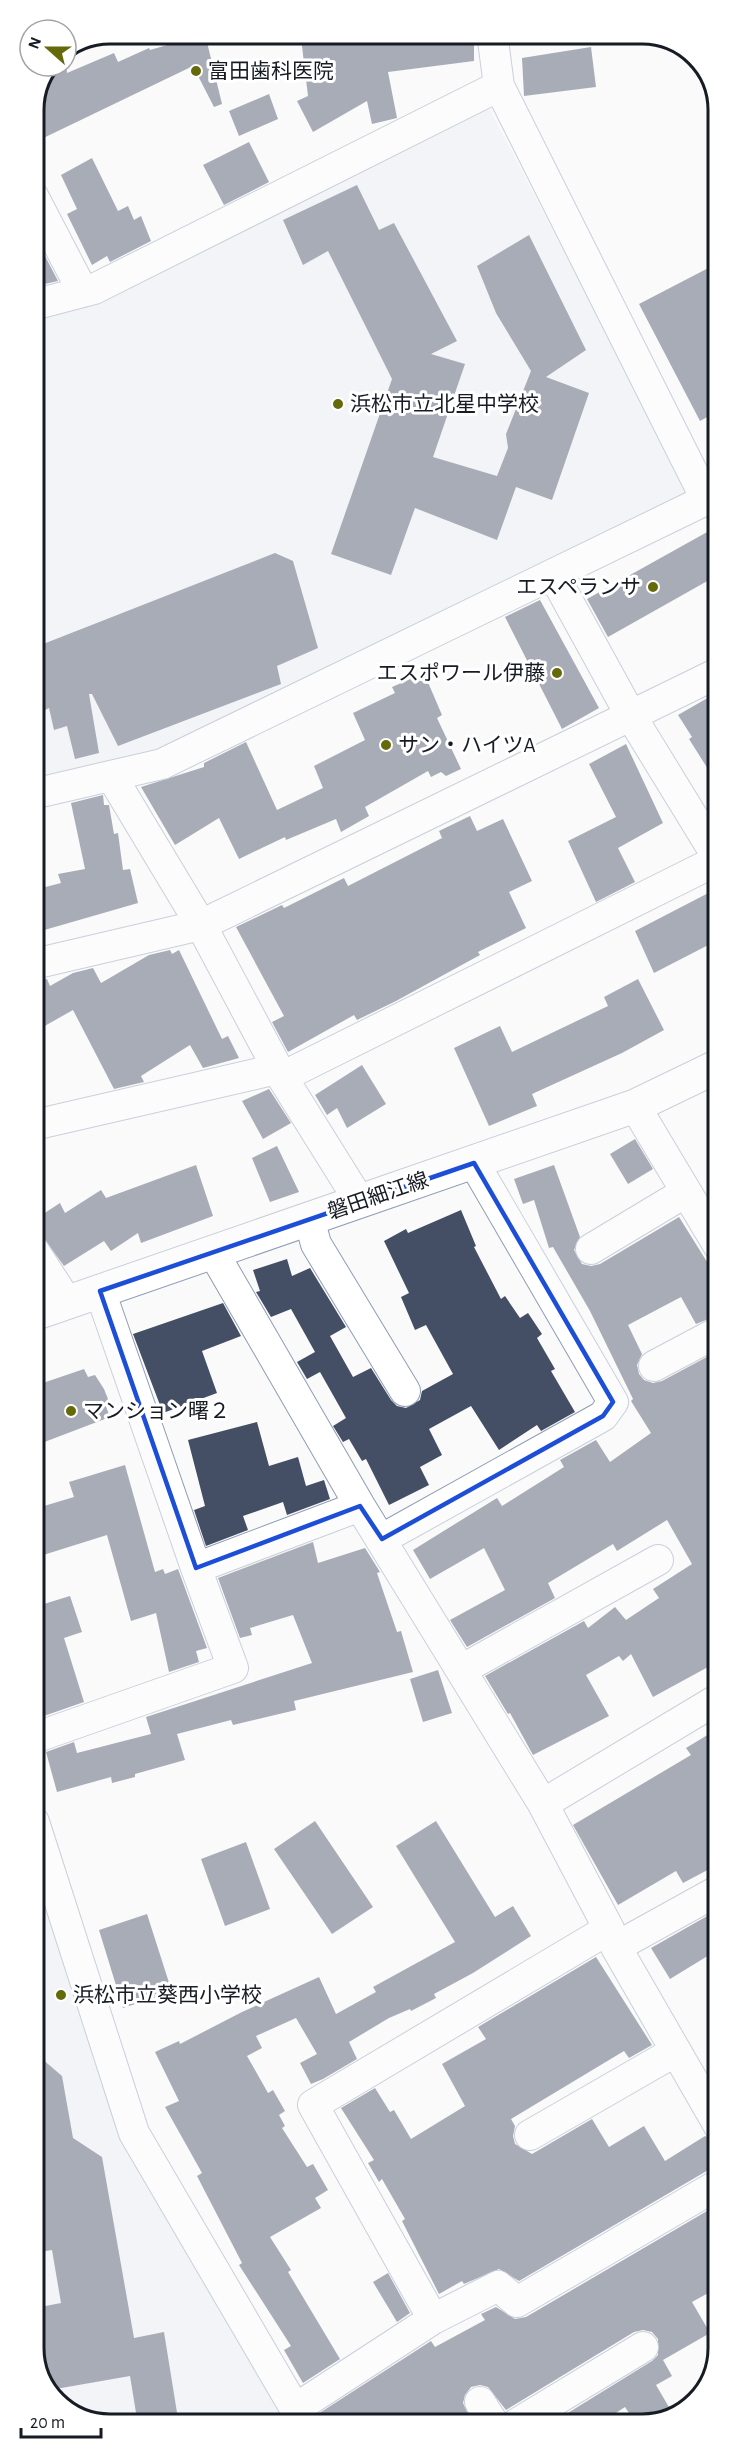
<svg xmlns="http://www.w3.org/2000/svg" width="752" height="2458" font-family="'Alegreya Sans','Noto Sans JP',sans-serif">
	<rect width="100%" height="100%" fill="#fafafa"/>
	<path fill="#eaeef5" d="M 488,106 L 690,493 L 161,755 L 33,782 L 33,314 Z
		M 34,1829 L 137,2162 L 287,2424 L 105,2425 L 59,2406 L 35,2363 Z"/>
	<path fill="#444f66" d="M 336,33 L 474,33 L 474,61 L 388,72 L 397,118 L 372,124 L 367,101 L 313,132 L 297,101 L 308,96 L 301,38 Z
		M 205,34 L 222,104 L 214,107 L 193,66 L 33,143 L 33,110 L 51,66 L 66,66 L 66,62 L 67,73 L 114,53 L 118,62 L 149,48 L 150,50 Z
		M 591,47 L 596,87 L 524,96 L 522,58 Z
		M 269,94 L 278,119 L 239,136 L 229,111 Z
		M 249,142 L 269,182 L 224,205 L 203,165 Z
		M 92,158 L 118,211 L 128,206 L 134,220 L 141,216 L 151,241 L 110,262 L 107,256 L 92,265 L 67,214 L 77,209 L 61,175 Z
		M 357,185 L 379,230 L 394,223 L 457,341 L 431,354 L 465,364 L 433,457 L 497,476 L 508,448 L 506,434 L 531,371 L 496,313 L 477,266 L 529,235 L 586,350 L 546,377 L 589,393 L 552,500 L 516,487 L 497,540 L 415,508 L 391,575 L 331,554 L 392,379 L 328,251 L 303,265 L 283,220 Z
		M 44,254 L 58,281 L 36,286 L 33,258 Z
		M 718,263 L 718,411 L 700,421 L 639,304 Z
		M 718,526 L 718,575 L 608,637 L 587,599 Z
		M 275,553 L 293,561 L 318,648 L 277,666 L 281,684 L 118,746 L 92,694 L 89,694 L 99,753 L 75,759 L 67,726 L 54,730 L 49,708 L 33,716 L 33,648 Z
		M 540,600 L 599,708 L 562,729 L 505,617 Z
		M 424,673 L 442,715 L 437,718 L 461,769 L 446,776 L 441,772 L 431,777 L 428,771 L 365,807 L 369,816 L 341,832 L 336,819 L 286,840 L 285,837 L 239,859 L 219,818 L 175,845 L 141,787 L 204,767 L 204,763 L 246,742 L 277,810 L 323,788 L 314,766 L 365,740 L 353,713 L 395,693 L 392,687 Z
		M 718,692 L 718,785 L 689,739 L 692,737 L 678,715 Z
		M 626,744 L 663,823 L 618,848 L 635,882 L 596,902 L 568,841 L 616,817 L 589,764 Z
		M 103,795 L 104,805 L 109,805 L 114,834 L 118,833 L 123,870 L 130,869 L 138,903 L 34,933 L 34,890 L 61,883 L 58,874 L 85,869 L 71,803 Z
		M 470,816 L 477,831 L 503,819 L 532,881 L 509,892 L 526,928 L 478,952 L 480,955 L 396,1001 L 357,1020 L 354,1015 L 288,1052 L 272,1022 L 284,1016 L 236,927 L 282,905 L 284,908 L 344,878 L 348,886 L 442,838 L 439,831 Z
		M 718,888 L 718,940 L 654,973 L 635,931 Z
		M 170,950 L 172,954 L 179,950 L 222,1039 L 228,1036 L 239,1058 L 203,1068 L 190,1045 L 141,1076 L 144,1082 L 114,1089 L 73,1010 L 34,1032 L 34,981 L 47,979 L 50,986 L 73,973 L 93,968 L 101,983 L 149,955 Z
		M 638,979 L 664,1030 L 622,1053 L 532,1094 L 537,1106 L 489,1126 L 454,1048 L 500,1026 L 512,1052 L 608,1006 L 604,997 Z
		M 362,1065 L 386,1104 L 347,1128 L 337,1108 L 327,1115 L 315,1095 Z
		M 269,1089 L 291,1123 L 263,1139 L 242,1101 Z
		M 635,1139 L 653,1169 L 628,1184 L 610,1154 Z
		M 277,1146 L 299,1192 L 270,1202 L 252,1158 Z
		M 196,1165 L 213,1216 L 141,1243 L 138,1233 L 111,1251 L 104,1241 L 64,1266 L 34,1225 L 34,1220 L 60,1203 L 65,1213 L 101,1190 L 106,1198 Z
		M 554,1165 L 580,1237 L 574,1250 L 582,1264 L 591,1266 L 600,1264 L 679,1217 L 709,1265 L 718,1262 L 718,1315 L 696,1324 L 681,1297 L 628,1325 L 642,1354 L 637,1365 L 639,1374 L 644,1380 L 653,1383 L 662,1381 L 718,1351 L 718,1385 L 710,1389 L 718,1405 L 719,1661 L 653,1697 L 631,1654 L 623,1661 L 619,1656 L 586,1675 L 609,1716 L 533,1755 L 510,1713 L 508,1714 L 485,1676 L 584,1621 L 588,1628 L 615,1607 L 626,1620 L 659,1598 L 653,1589 L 692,1564 L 667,1520 L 617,1551 L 613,1544 L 548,1583 L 555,1598 L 467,1647 L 450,1620 L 505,1590 L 484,1548 L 430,1579 L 413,1550 L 497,1498 L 502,1506 L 564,1467 L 560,1460 L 596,1440 L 610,1462 L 651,1433 L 631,1401 L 633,1399 L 590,1311 L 553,1247 L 549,1248 L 534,1200 L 523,1204 L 514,1179 Z
		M 461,1210 L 476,1246 L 474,1247 L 501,1299 L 505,1296 L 520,1318 L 528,1313 L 542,1334 L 537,1338 L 555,1369 L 551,1371 L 575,1412 L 541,1431 L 537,1425 L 499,1450 L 471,1406 L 429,1429 L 442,1455 L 420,1467 L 429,1485 L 389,1505 L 366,1459 L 362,1461 L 349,1439 L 343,1442 L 333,1426 L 346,1418 L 320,1372 L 307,1379 L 297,1362 L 315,1352 L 291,1309 L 271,1317 L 256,1292 L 260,1291 L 253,1270 L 287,1259 L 292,1276 L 310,1268 L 346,1327 L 330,1336 L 353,1377 L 371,1368 L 391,1400 L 397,1406 L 406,1408 L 420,1400 L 422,1391 L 453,1374 L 426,1325 L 415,1330 L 401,1297 L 409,1293 L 384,1241 L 406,1229 L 408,1233 Z
		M 223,1303 L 241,1336 L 202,1351 L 217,1393 L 163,1413 L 133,1334 Z
		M 84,1369 L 88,1377 L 95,1375 L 104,1389 L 108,1399 L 105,1404 L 110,1417 L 34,1446 L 34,1386 Z
		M 257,1422 L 269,1466 L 298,1457 L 306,1486 L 324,1480 L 330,1499 L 287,1515 L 283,1502 L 243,1516 L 248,1530 L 206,1546 L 194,1510 L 205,1506 L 188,1440 Z
		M 125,1465 L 155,1572 L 163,1569 L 165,1574 L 178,1569 L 207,1648 L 196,1651 L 199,1662 L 169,1672 L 156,1613 L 131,1621 L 107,1535 L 40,1556 L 34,1536 L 34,1509 L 74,1497 L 69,1482 Z
		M 313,1542 L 318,1563 L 365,1548 L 380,1572 L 377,1573 L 397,1632 L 401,1631 L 413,1672 L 294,1701 L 296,1710 L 233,1725 L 231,1720 L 177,1734 L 185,1760 L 135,1774 L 135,1777 L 112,1783 L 111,1777 L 57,1792 L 46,1752 L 74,1742 L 77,1753 L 151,1734 L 146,1717 L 312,1663 L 293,1615 L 250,1628 L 252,1635 L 240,1638 L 218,1578 Z
		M 70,1596 L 82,1632 L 64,1638 L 84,1702 L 41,1717 L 34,1694 L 34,1607 Z
		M 438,1670 L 452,1713 L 423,1722 L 410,1679 Z
		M 719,1728 L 719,1864 L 683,1883 L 676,1871 L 618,1905 L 573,1825 L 691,1755 L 686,1748 Z
		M 315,1821 L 373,1907 L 332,1934 L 274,1849 Z
		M 436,1821 L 495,1917 L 513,1906 L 531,1936 L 473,1973 L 434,1994 L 436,1998 L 411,2011 L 410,2009 L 389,2018 L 349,2042 L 357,2059 L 323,2079 L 311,2084 L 300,2063 L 317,2054 L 296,2018 L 256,2036 L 262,2048 L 247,2056 L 268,2093 L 273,2090 L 285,2111 L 279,2115 L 285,2126 L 282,2128 L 307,2167 L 313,2164 L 328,2190 L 315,2198 L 321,2208 L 270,2237 L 291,2270 L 288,2272 L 340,2359 L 303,2383 L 284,2350 L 291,2346 L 239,2265 L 242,2263 L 197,2176 L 202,2173 L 165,2107 L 179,2101 L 155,2052 L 179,2041 L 180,2044 L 242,2012 L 319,1977 L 336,2014 L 376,1992 L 373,1987 L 455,1942 L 396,1846 Z
		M 246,1842 L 270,1909 L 225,1926 L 201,1859 Z
		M 147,1914 L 172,1992 L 123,2008 L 99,1930 Z
		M 709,1915 L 719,1931 L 719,1949 L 670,1979 L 651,1948 Z
		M 596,1957 L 652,2045 L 629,2058 L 624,2051 L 511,2119 L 515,2126 L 513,2136 L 515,2144 L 532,2154 L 592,2119 L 609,2147 L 644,2126 L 665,2161 L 705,2136 L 719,2144 L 719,2167 L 710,2169 L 519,2281 L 499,2269 L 464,2284 L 462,2281 L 439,2294 L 402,2221 L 405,2219 L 382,2179 L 379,2182 L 368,2163 L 374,2160 L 341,2108 L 375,2088 L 390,2112 L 394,2110 L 411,2139 L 465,2106 L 442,2064 L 486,2039 L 478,2027 Z
		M 34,2052 L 62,2076 L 73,2138 L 102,2157 L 134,2338 L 164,2332 L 179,2425 L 138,2425 L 130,2376 L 50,2390 L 41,2374 L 35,2338 L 35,2308 L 61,2303 L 52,2250 L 34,2253 Z
		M 719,2204 L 719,2287 L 692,2302 L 710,2333 L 663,2360 L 672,2376 L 656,2385 L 673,2414 L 657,2423 L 636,2424 L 625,2407 L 599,2424 L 550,2424 L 652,2361 L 658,2355 L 658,2339 L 652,2332 L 643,2330 L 634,2332 L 506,2410 L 488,2387 L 480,2385 L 471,2387 L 465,2395 L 463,2403 L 473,2424 L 323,2424 L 320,2420 L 318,2414 L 431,2341 L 435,2347 L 485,2320 L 481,2314 L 496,2307 L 515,2319 L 526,2317 Z
		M 388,2273 L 410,2313 L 397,2322 L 373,2282 Z"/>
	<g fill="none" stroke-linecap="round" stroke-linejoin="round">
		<g stroke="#8f9db6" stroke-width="32">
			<path id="minor" d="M 492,33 L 499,86 L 706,499
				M 33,196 L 83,292
				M 33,305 L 94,289 L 499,86
				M 553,574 L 631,716 L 718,858
				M 112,777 L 201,925 L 282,1077 L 360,1202
				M 33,794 L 162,764 L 718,494
				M 34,964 L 201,925 L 718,673
				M 282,1077 L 718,860
				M 635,1106 L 718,1245
				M 34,1125 L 277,1069
				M 309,1219 L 316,1244 L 405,1391
				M 591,1249 L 686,1192
				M 34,1251 L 67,1302
				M 213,1252 L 360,1506 L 543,1804 L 609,1929 L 616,1947 L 719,2126
				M 100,1291 L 196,1568
				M 654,1366 L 718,1332
				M 382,1539 L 603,1416 L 613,1402 L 474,1163
				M 461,1670 L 658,1560
				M 34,1738 L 233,1668 L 196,1568 L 360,1506
				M 543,1804 L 718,1699
				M 34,1822 L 134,2133 L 304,2424
				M 616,1947 L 719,1890
				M 530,2135 L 676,2051
				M 433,2319 L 313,2105 L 609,1929
				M 480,2402 L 494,2424
				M 295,2409 L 433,2319 L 498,2286 L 517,2302 L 719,2184
				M 516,2424 L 643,2347"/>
		</g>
		<g stroke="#8f9db6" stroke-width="35">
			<path id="major" d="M 34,1314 L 635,1106 L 718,1066"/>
		</g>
		<use href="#minor" stroke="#fff" stroke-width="30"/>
		<use href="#major" stroke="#fff" stroke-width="33"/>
	</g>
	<path d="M0 0H752V2458H0ZM 474,1163 L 613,1402 L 603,1416 L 382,1539 L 360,1506 L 196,1568 L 100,1291 Z" fill="#fafafa" fill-opacity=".55" fill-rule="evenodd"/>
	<path fill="none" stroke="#1d4ed8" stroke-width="4.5" stroke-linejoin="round" d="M 474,1163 L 613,1402 L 603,1416 L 382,1539 L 360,1506 L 196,1568 L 100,1291 Z"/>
	<g fill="#646909" stroke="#fff" stroke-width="2">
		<circle cx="196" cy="71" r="6"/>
		<circle cx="338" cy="404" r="6"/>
		<circle cx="653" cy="587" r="6"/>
		<circle cx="557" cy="673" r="6"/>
		<circle cx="386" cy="745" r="6"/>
		<circle cx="71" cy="1411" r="6"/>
		<circle cx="61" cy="1995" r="6"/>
	</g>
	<g text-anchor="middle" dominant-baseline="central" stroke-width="6" stroke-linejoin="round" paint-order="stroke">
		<g font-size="21" fill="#161b24" stroke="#fff" text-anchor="start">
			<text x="208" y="71">富田歯科医院</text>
			<text x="350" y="404">浜松市立北星中学校</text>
			<text x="641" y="587" text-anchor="end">エスペランサ</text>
			<text x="545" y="673" text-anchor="end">エスポワール伊藤</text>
			<text x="398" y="745">サン・ハイツA</text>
			<text x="83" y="1411">マンション曙２</text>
			<text x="73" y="1995">浜松市立葵西小学校</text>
		</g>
		<g font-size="21" fill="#161b24" stroke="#fff">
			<text transform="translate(378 1196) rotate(-19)">磐田細江線</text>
		</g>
	</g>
	<path d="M0 0H752V2458H0ZM110 44H642A66 66 0 0 1 708 110V2348A66 66 0 0 1 642 2414H110A66 66 0 0 1 44 2348V110A66 66 0 0 1 110 44Z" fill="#fff" fill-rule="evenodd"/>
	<path fill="none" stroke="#161b24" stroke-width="3" d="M110 44H642A66 66 0 0 1 708 110V2348A66 66 0 0 1 642 2414H110A66 66 0 0 1 44 2348V110A66 66 0 0 1 110 44Z"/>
	<g transform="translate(48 48) rotate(291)"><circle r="28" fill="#ffffff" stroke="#a2a4a7" stroke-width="1.5"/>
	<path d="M0-4.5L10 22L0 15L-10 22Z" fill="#646909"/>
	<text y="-9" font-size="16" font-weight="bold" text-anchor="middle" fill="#161b24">N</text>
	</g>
	<path d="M21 2428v9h80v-9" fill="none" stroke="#161b24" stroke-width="3"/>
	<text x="30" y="2428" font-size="18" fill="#161b24" stroke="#ffffff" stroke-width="4.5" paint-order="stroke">20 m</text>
</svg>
